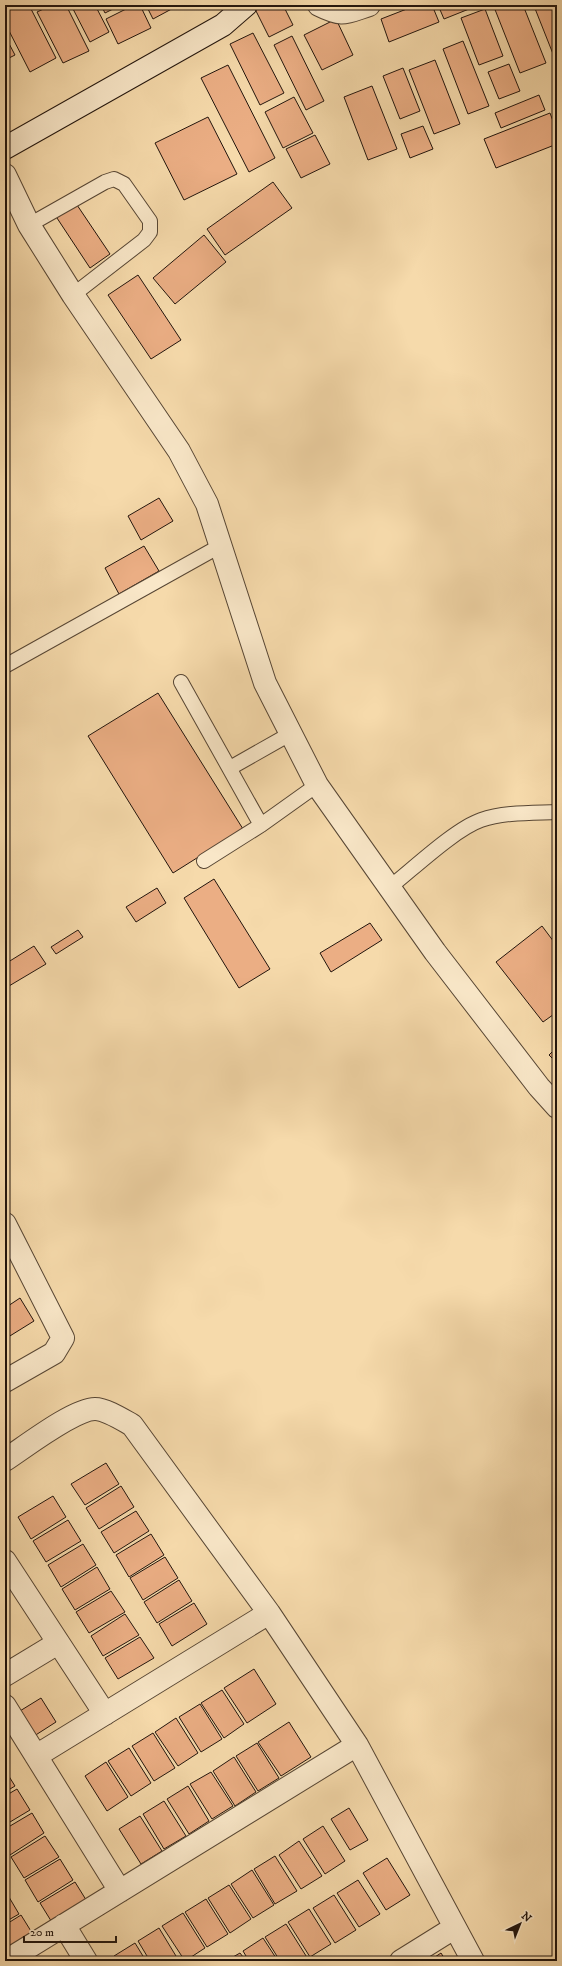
<svg xmlns="http://www.w3.org/2000/svg" width="562" height="1966" font-family="'IM FELL DW Pica',serif">
	<rect width="100%" height="100%" fill="#f6daab"/>
	<filter id="stains"><feTurbulence type="fractalNoise" baseFrequency=".005" numOctaves="4"/><feColorMatrix values="0 0 0 0 .2 0 0 0 0 .09 0 0 0 0 .02 0 0 0 .5 -.17"/></filter>
	<radialGradient id="worn" r=".72"><stop offset=".6" stop-color="#630" stop-opacity="0"/><stop offset="1" stop-color="#630" stop-opacity=".3"/></radialGradient>
	<path fill="#ebae84" stroke="#22150d" d="M 5,5 L 29,5 L 56,58 L 30,72 L 5,23 Z
		M 52,5 L 66,5 L 89,51 L 63,63 L 37,12 Z
		M 71,5 L 95,5 L 109,32 L 90,42 Z
		M 101,5 L 121,5 L 105,13 Z
		M 134,5 L 140,5 L 151,28 L 118,44 L 106,19 Z
		M 146,5 L 179,5 L 153,19 Z
		M 259,5 L 283,5 L 293,25 L 269,37 L 254,7 Z
		M 417,5 L 432,5 L 439,22 L 389,42 L 381,19 Z
		M 438,5 L 479,5 L 444,19 Z
		M 500,5 L 523,5 L 546,63 L 520,73 L 494,7 Z
		M 537,5 L 557,5 L 557,64 L 534,6 Z
		M 485,9 L 503,56 L 479,65 L 461,18 Z
		M 336,19 L 353,55 L 322,70 L 304,35 Z
		M 253,33 L 284,93 L 260,105 L 230,44 Z
		M 5,36 L 15,55 L 5,60 Z
		M 292,36 L 324,101 L 306,110 L 274,45 Z
		M 463,41 L 489,106 L 468,114 L 443,49 Z
		M 435,60 L 460,124 L 434,134 L 409,70 Z
		M 509,64 L 520,91 L 499,99 L 488,72 Z
		M 228,65 L 275,158 L 249,172 L 201,78 Z
		M 403,68 L 420,111 L 400,119 L 383,76 Z
		M 372,86 L 397,149 L 368,160 L 344,97 Z
		M 539,95 L 545,110 L 501,128 L 495,113 Z
		M 294,97 L 313,133 L 283,148 L 265,112 Z
		M 550,113 L 557,132 L 557,144 L 496,168 L 484,139 Z
		M 208,117 L 237,174 L 184,200 L 155,143 Z
		M 423,126 L 433,149 L 410,158 L 401,134 Z
		M 315,135 L 330,164 L 301,178 L 286,149 Z
		M 273,182 L 292,208 L 225,255 L 207,229 Z
		M 75,202 L 110,254 L 90,268 L 55,215 Z
		M 204,235 L 226,262 L 175,304 L 153,278 Z
		M 138,275 L 181,340 L 151,359 L 108,295 Z
		M 159,498 L 173,521 L 141,540 L 128,516 Z
		M 144,546 L 159,571 L 119,594 L 105,568 Z
		M 158,693 L 243,829 L 173,873 L 88,736 Z
		M 214,879 L 270,969 L 239,988 L 184,898 Z
		M 157,888 L 166,903 L 136,922 L 126,907 Z
		M 370,923 L 382,940 L 331,972 L 320,953 Z
		M 542,926 L 557,946 L 557,1012 L 543,1022 L 496,962 Z
		M 78,930 L 83,937 L 56,954 L 51,947 Z
		M 34,946 L 46,964 L 9,986 L 5,979 L 5,964 Z
		M 557,1047 L 557,1063 L 549,1055 Z
		M 20,1298 L 34,1321 L 5,1339 L 5,1308 Z
		M 106,1463 L 119,1484 L 85,1505 L 71,1484 Z
		M 121,1486 L 134,1507 L 99,1529 L 86,1508 Z
		M 53,1496 L 66,1517 L 31,1539 L 18,1517 Z
		M 136,1511 L 149,1531 L 114,1553 L 101,1532 Z
		M 68,1520 L 81,1541 L 46,1562 L 33,1541 Z
		M 151,1534 L 164,1555 L 129,1577 L 116,1555 Z
		M 83,1544 L 96,1565 L 61,1587 L 48,1565 Z
		M 165,1557 L 178,1578 L 143,1600 L 130,1578 Z
		M 97,1567 L 110,1589 L 75,1610 L 62,1589 Z
		M 179,1580 L 192,1601 L 157,1623 L 144,1602 Z
		M 111,1591 L 125,1612 L 89,1633 L 76,1612 Z
		M 194,1603 L 207,1624 L 172,1646 L 159,1624 Z
		M 125,1614 L 139,1635 L 103,1656 L 91,1636 Z
		M 140,1637 L 154,1658 L 118,1679 L 105,1658 Z
		M 254,1669 L 276,1704 L 247,1723 L 224,1688 Z
		M 222,1690 L 244,1724 L 224,1738 L 201,1703 Z
		M 41,1698 L 56,1722 L 31,1738 L 15,1714 Z
		M 200,1704 L 222,1739 L 201,1752 L 179,1717 Z
		M 176,1718 L 198,1753 L 178,1766 L 155,1732 Z
		M 289,1722 L 311,1757 L 281,1776 L 258,1742 Z
		M 153,1733 L 175,1768 L 154,1781 L 132,1746 Z
		M 257,1743 L 279,1778 L 258,1791 L 236,1756 Z
		M 129,1748 L 151,1783 L 131,1796 L 108,1761 Z
		M 234,1757 L 256,1792 L 235,1806 L 213,1771 Z
		M 106,1762 L 128,1797 L 107,1811 L 85,1776 Z
		M 5,1770 L 15,1786 L 5,1792 Z
		M 211,1772 L 233,1806 L 212,1819 L 190,1784 Z
		M 188,1786 L 209,1821 L 189,1834 L 167,1799 Z
		M 17,1789 L 30,1810 L 5,1825 L 5,1796 Z
		M 164,1801 L 186,1836 L 164,1849 L 143,1814 Z
		M 349,1808 L 368,1840 L 350,1850 L 331,1819 Z
		M 32,1813 L 44,1833 L 10,1855 L 5,1847 L 5,1829 Z
		M 140,1816 L 162,1851 L 141,1864 L 119,1829 Z
		M 323,1826 L 345,1861 L 325,1874 L 303,1839 Z
		M 45,1836 L 59,1857 L 24,1878 L 11,1857 Z
		M 299,1841 L 322,1876 L 301,1889 L 279,1855 Z
		M 275,1856 L 297,1891 L 275,1904 L 254,1869 Z
		M 387,1858 L 410,1895 L 386,1910 L 363,1873 Z
		M 60,1859 L 73,1880 L 38,1902 L 25,1880 Z
		M 252,1870 L 274,1905 L 253,1918 L 231,1884 Z
		M 358,1880 L 380,1914 L 359,1927 L 337,1893 Z
		M 75,1882 L 88,1903 L 53,1924 L 40,1903 Z
		M 229,1885 L 251,1919 L 230,1933 L 208,1898 Z
		M 6,1892 L 19,1914 L 5,1922 L 5,1893 Z
		M 334,1895 L 356,1930 L 335,1943 L 313,1908 Z
		M 206,1899 L 228,1934 L 207,1947 L 185,1912 Z
		M 309,1909 L 331,1944 L 310,1957 L 288,1922 Z
		M 183,1913 L 205,1948 L 185,1961 L 162,1926 Z
		M 21,1915 L 34,1936 L 5,1954 L 5,1925 Z
		M 286,1924 L 308,1959 L 305,1961 L 280,1961 L 265,1937 Z
		M 159,1928 L 179,1961 L 150,1961 L 138,1941 Z
		M 263,1938 L 278,1961 L 249,1961 L 243,1951 Z
		M 135,1943 L 146,1961 L 117,1961 L 114,1956 Z
		M 240,1953 L 246,1961 L 226,1961 Z
		M 441,1953 L 446,1961 L 429,1961 Z"/>
	<g fill="none" stroke-linecap="round" stroke-linejoin="round">
		<g stroke="#574634" stroke-width="16">
			<path id="lane" d="M 29,225 L 105,182 L 114,179 L 124,184 L 150,221 L 150,232 L 144,240 L 73,295
				M 5,666 L 220,546
				M 181,682 L 261,825
				M 230,768 L 290,734
				M 204,861 L 261,825 L 317,785
				M 390,887 C 413,869 455,829 481,820 C 504,812 532,813 557,812"/>
		</g>
		<g stroke="#574634" stroke-width="24">
			<path id="street" d="M 319,5 C 343,17 345,13 369,5
				M 5,175 L 29,225 L 73,295 L 179,451 L 207,504 L 265,683 L 317,785 L 435,952 L 539,1087 L 557,1107
				M 5,1224 L 63,1338 L 54,1353 L 5,1381
				M 5,1460 C 25,1447 74,1409 95,1409 C 106,1409 123,1420 132,1425 L 269,1613 L 357,1745 L 473,1961
				M 5,1561 L 105,1714
				M 5,1675 L 58,1643
				M 5,1706 L 120,1891
				M 36,1756 L 269,1613
				M 64,1925 L 86,1961
				M 6,1961 L 357,1745
				M 401,1961 L 454,1928"/>
		</g>
		<g stroke="#22150d" stroke-width="24">
			<path id="secondary" d="M 5,148 L 223,25 L 246,5"/>
		</g>
		<use href="#lane" stroke="#f9e7c8" stroke-width="14"/>
		<use href="#street" stroke="#f9e7c8" stroke-width="22"/>
		<use href="#secondary" stroke="#f9e7c8" stroke-width="22"/>
	</g>
	<rect width="562" height="1966" fill="none" stroke="#f6daab" stroke-width="20"/>
	<rect x="6" y="6" width="550" height="1954" fill="none" stroke="#22150d" stroke-width="2"/>
	<rect x="10" y="10" width="542" height="1946" fill="none" stroke="#22150d"/>
	<g transform="translate(520 1924) rotate(43)" stroke="#f9e7c8" stroke-width="3" paint-order="stroke">
	<path d="M0-3L7 15L0 10L-7 15Z" fill="#22150d"/>
	<text y="-6" font-size="11" font-weight="bold" text-anchor="middle" fill="#22150d">N</text>
	</g>
	<path d="M24 1936v6h92v-6" fill="none" stroke="#22150d" stroke-width="2"/>
	<text x="30" y="1936" font-size="12" fill="#22150d" stroke="#f9e7c8" stroke-width="3" paint-order="stroke">20 m</text>
	<rect width="100%" height="100%" filter="url(#stains)"/>
	<rect width="100%" height="100%" fill="url(#worn)"/>
</svg>
